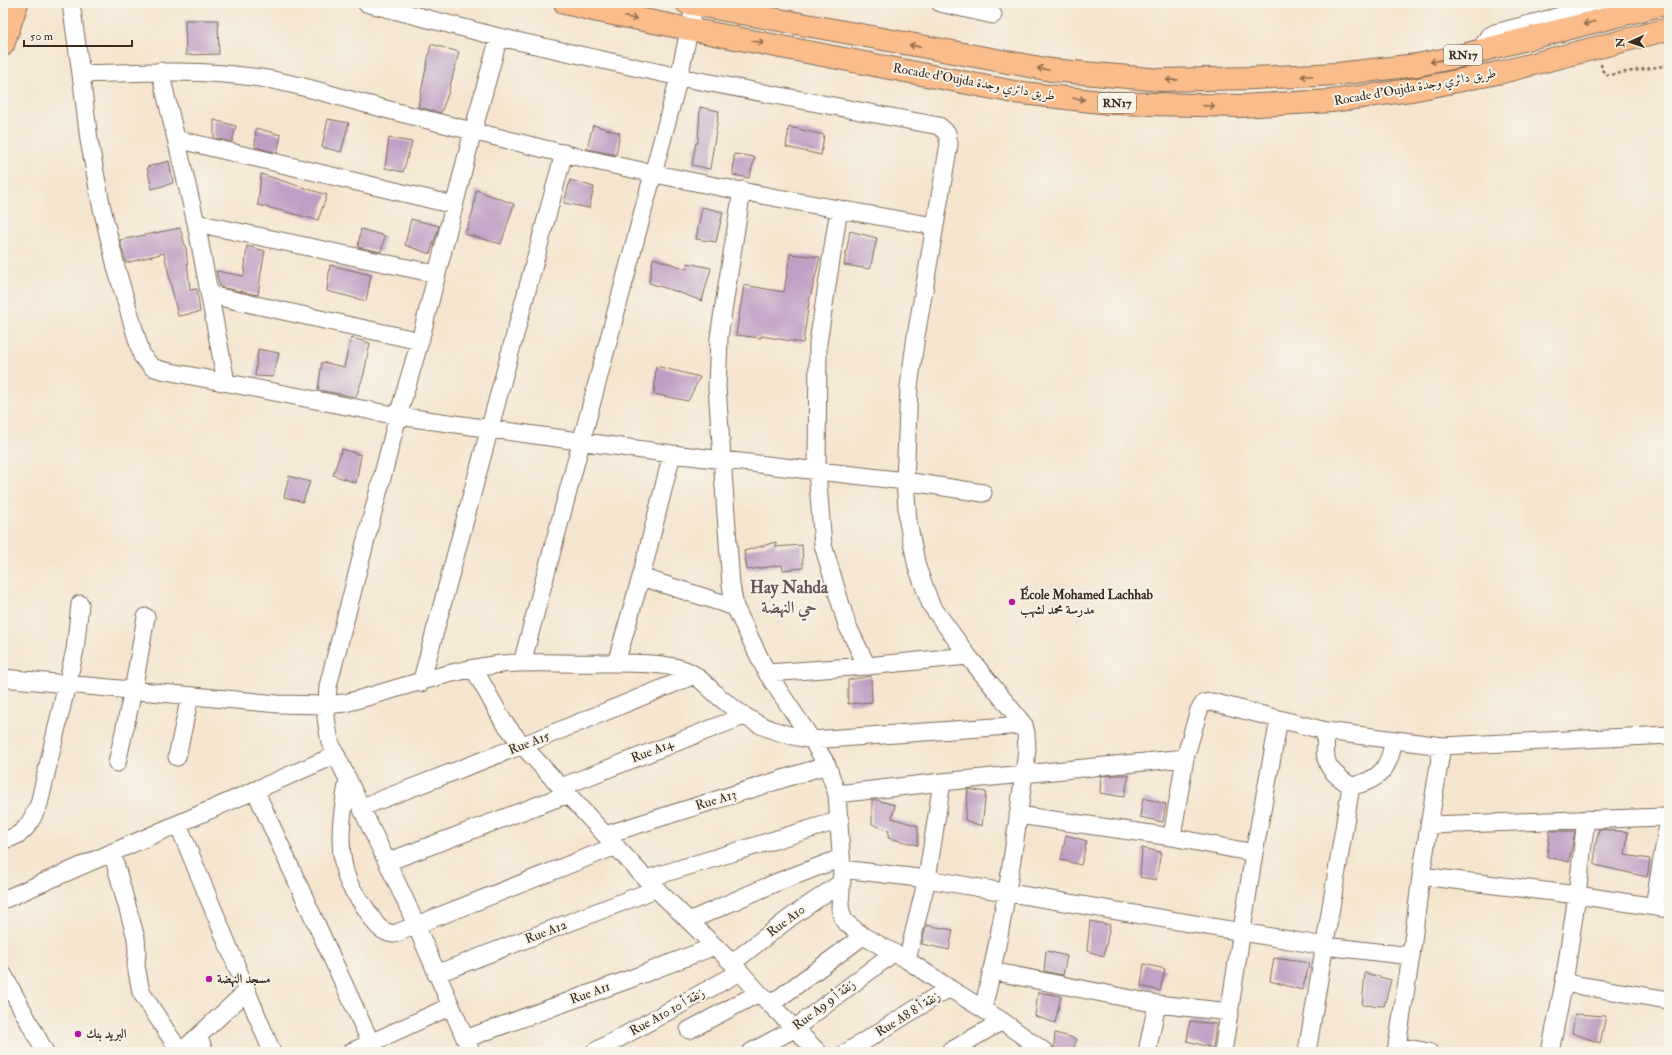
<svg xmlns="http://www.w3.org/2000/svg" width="1672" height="1055" font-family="'IM FELL Double Pica',Amiri,serif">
	<rect width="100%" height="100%" fill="#f7f3e8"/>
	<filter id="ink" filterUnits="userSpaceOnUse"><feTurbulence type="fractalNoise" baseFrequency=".025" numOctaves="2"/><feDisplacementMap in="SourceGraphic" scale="8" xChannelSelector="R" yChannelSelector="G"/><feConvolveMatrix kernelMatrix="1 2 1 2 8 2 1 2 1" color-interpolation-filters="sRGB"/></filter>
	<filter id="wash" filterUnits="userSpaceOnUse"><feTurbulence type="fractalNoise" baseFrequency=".012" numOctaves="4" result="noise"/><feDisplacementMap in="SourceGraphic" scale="16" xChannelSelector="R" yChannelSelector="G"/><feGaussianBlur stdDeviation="0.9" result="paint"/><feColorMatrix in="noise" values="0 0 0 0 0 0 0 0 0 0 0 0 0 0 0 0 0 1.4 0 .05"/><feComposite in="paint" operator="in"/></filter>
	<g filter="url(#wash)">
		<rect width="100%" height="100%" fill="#f5e5cf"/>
		<g id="blocks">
			<path fill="#bd9fc4" d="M 185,20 L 218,20 L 219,54 L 186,55 Z
				M 431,44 L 459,52 L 448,94 L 441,113 L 418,107 Z
				M 700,107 L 719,111 L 710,169 L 692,165 L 696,143 L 698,143 Z
				M 328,119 L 349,123 L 341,152 L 322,147 Z
				M 214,120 L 236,126 L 232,142 L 214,138 Z
				M 593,125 L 620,133 L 616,155 L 587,149 Z
				M 789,127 L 824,135 L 821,155 L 786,147 Z
				M 256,128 L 281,135 L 277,153 L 255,147 Z
				M 389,138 L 412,142 L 403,172 L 385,168 Z
				M 734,154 L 755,157 L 749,178 L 733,175 Z
				M 169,161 L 173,183 L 152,189 L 147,167 Z
				M 261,174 L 327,195 L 318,220 L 258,205 Z
				M 570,180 L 594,187 L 589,208 L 564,203 Z
				M 476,190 L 514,204 L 501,244 L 465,234 L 473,211 Z
				M 702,207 L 723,212 L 716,242 L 696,239 Z
				M 411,219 L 439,226 L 430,254 L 405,245 Z
				M 180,228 L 186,249 L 190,290 L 197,289 L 200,312 L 178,316 L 164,253 L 126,263 L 120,240 Z
				M 361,229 L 385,236 L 381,252 L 358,247 Z
				M 850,231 L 877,238 L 870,269 L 844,265 Z
				M 247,246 L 265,251 L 261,272 L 258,295 L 220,287 L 216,271 L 244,276 Z
				M 790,254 L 820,257 L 809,302 L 803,343 L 761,336 L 761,338 L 736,335 L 744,285 L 784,292 Z
				M 653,258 L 687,269 L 687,263 L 711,268 L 702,301 L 678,292 L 649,283 Z
				M 330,265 L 371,275 L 366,301 L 327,291 Z
				M 351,338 L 370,343 L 364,374 L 356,397 L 318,390 L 322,362 L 344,367 Z
				M 258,349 L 279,353 L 273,377 L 255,376 Z
				M 656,366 L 700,377 L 688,401 L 654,394 Z
				M 342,449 L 361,455 L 356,483 L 333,475 Z
				M 289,476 L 310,482 L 303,502 L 284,497 Z
				M 776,542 L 776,547 L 802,545 L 803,568 L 783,570 L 782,565 L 747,570 L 744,551 Z
				M 871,676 L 872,702 L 848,704 L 848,680 Z
				M 1119,775 L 1129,775 L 1124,797 L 1100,793 L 1101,776 Z
				M 968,789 L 986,792 L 982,826 L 965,820 Z
				M 1143,798 L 1166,804 L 1163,822 L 1140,817 Z
				M 872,800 L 876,800 L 895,805 L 892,818 L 918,826 L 918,845 L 888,838 L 889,831 L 872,824 Z
				M 1599,829 L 1628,832 L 1625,855 L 1650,859 L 1647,877 L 1595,865 L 1595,848 Z
				M 1550,831 L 1575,831 L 1569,862 L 1547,857 Z
				M 1066,835 L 1087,841 L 1081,865 L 1061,860 Z
				M 1142,848 L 1161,852 L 1156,880 L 1140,877 Z
				M 1090,921 L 1110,925 L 1104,956 L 1087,951 Z
				M 926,925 L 953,930 L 949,950 L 922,944 Z
				M 1046,951 L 1067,956 L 1063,975 L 1044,971 Z
				M 1274,958 L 1310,963 L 1302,990 L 1270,981 Z
				M 1144,964 L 1165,969 L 1160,991 L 1141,986 Z
				M 1365,973 L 1391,980 L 1384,1006 L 1362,1005 Z
				M 1038,992 L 1061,996 L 1055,1023 L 1035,1016 Z
				M 1575,1014 L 1606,1016 L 1600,1043 L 1572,1033 Z
				M 1190,1021 L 1216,1024 L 1213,1048 L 1187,1041 Z
				M 1055,1033 L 1077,1039 L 1072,1052 L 1061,1052 L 1054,1048 Z"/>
		</g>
	</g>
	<g filter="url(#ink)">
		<use href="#blocks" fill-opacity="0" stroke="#7c6b5c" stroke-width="1"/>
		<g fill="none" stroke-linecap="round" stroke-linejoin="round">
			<g stroke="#7c6b5c" stroke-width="19">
				<path id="minor" d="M 71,3 L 81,74 L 89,140 L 101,204 L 117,271 L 142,356 L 152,367 L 161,370 L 398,416 L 672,454 L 905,481 L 983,493
					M 366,3 L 499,37 L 679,77 L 939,126 L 947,133 L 949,144 L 916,336 L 909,387 L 905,481 L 908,522 L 917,567 L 931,605 L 968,656 L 1024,725 L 1026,733 L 1027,750 C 1016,837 1004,924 983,1009
					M 940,3 L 993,15
					M 1480,51 L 1488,37 L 1495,33 L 1610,3
					M 160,71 L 196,223 L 226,382
					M 81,74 C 141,72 200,69 260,78 C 297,83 334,96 370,105 C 434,122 497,137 561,153 C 684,182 809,204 934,226
					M 176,139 L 454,205
					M 742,190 L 719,337 L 717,387 L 731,585 L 735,607 L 767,673 L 812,740 L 827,765 L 837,794 L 842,869 L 840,908 L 844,921 L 863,936 L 907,960 L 949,988 L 1002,1021 L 1045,1052
					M 839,209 L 818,343 L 817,471 L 823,545 L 847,625 L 867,666
					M 196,223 L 436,274
					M 210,295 L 420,341
					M 641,577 L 735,607
					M 522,663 L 679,77 L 695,3
					M 616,663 L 641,577 L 672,454
					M 474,669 L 503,721 L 523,746 L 646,879 L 732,963 L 759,993 L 818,1052
					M 767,673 L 867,666 L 968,656
					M 3,678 L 278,704 L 326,705 L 345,703 C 395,690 449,670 501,664 C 534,661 567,664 601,663 C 624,663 664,662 685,670 C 698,675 708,687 718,696 C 752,724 769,732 812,740 L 1024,725
					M 421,683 L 564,153
					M 1326,731 C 1324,762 1324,768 1351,786 C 1379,781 1390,768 1393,741
					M 177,757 L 190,696
					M 117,763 L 133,691 L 146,617
					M 348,779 C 342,812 336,849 348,881 C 352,891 361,901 366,909 C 375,922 378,932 394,934 L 616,846
					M 561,787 L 744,716
					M 255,790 L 375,1052
					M 837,794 L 942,782 L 1185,758
					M 362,807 L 546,736 L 695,675
					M 1018,815 L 1172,837 L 1254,853
					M 178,824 L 272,1052
					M 1429,825 L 1663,817 L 1666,819 L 1668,824 L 1654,906
					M 605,835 L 827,765
					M 1172,837 L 1185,758 L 1199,710 L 1204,703 L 1212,702 L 1326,731 L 1442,746 L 1669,735
					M 3,840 C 24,837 31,822 39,804 L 75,650 L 80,604
					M 112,852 L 136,938 L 137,951 L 136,966 L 141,992 L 180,1052
					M 387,862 L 568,794
					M 842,869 L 927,879 L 1325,946 L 1411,956
					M 1421,876 L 1577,895 L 1669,909
					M 646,879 L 840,820
					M 3,900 L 336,755
					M 689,921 L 775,883 L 841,858
					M 907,960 L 927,879 L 942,782
					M 732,963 L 791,917 L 842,882
					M 992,971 L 1157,1004 L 1230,1012
					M 3,974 L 45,1052
					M 436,974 L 656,889
					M 1564,983 L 1669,1000
					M 771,1004 L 863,936
					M 689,1030 L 759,993
					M 198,1036 L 205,1052
					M 465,1039 L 630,979 L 715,946
					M 1397,1046 L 1429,1052
					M 181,1052 L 247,991
					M 351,1052 L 451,1006
					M 471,1052 L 406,902 L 330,742 L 326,718 L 328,686 L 398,416 L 420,341 L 473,131 L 499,37
					M 594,1052 L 740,972
					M 751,1052 L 794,1029 L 893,953
					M 847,1052 L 949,988
					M 949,1052 L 1002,1021
					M 1147,1052 L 1157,1004
					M 1223,1052 L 1254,853 L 1279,720
					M 1307,1052 L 1351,786
					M 1396,1052 L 1411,956 L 1421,876 L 1442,746
					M 1550,1052 L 1564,983 L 1577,895 L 1586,819"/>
			</g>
			<g stroke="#7c6b5c" stroke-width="24">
				<path id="highway" d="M 565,3 L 598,11 L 689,29 L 1014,92 L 1109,103 L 1240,106 L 1332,101 L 1417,89 L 1502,72 L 1669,29
					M 687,3 L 1051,70 L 1161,80 L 1253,78 L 1337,74 L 1417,65 L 1452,58 L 1668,3
					M 3,45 L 17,3"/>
			</g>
			<path stroke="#7c6b5c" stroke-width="2.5" stroke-dasharray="3 3" stroke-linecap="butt" d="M 1601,64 L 1602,70 L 1607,75 L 1615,74 L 1669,65"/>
			<use href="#minor" stroke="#fff" stroke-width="17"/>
			<use href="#highway" stroke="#f9bc8a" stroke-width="22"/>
		</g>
		<defs><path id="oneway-shaft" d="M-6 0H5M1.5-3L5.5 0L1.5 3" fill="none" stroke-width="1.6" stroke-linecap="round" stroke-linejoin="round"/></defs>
		<g stroke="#906c4f">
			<use href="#oneway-shaft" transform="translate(631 18) rotate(11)"/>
			<use href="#oneway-shaft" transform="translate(1589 23) rotate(166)"/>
			<use href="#oneway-shaft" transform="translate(758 42) rotate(11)"/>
			<use href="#oneway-shaft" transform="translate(915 46) rotate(-169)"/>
			<use href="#oneway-shaft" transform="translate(1436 61) rotate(169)"/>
			<use href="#oneway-shaft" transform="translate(1043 69) rotate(-171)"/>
			<use href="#oneway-shaft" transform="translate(1307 76) rotate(177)"/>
			<use href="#oneway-shaft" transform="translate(1172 80) rotate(179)"/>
			<use href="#oneway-shaft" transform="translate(1079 99) rotate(7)"/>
			<use href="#oneway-shaft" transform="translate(1209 106) rotate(2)"/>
		</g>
	</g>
	<g fill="#b5179e" stroke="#f7f3e8" stroke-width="1.5">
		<circle cx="1012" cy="602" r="4"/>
		<circle cx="209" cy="979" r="4"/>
		<circle cx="78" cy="1034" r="4"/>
	</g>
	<g text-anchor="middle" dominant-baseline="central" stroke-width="4" stroke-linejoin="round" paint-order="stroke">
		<g fill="#f7f3e8" stroke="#73665b" stroke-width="1">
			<rect x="1444" y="45" width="38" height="20" rx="3"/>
			<rect x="1098" y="93" width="38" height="20" rx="3"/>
		</g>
		<g font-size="12" font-weight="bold" fill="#3b2a1e">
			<text x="1463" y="55">RN17</text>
			<text x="1117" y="103">RN17</text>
		</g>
		<g font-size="13" fill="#3b2a1e" stroke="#f7f3e8">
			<text transform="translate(974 82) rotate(10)">Rocade d'Oujda طريق دائري وجدة</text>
			<text transform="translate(1415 87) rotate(-10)">Rocade d'Oujda طريق دائري وجدة</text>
			<text transform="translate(529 743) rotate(-21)">Rue A15</text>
			<text transform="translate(652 751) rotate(-21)">Rue A14</text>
			<text transform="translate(716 800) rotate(-17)">Rue A13</text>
			<text transform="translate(786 921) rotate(-37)">Rue A10</text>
			<text transform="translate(546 932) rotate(-21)">Rue A12</text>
			<text transform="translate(590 993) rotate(-20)">Rue A11</text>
			<text transform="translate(824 1005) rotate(-37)">Rue A9 زنقة أ 9</text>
			<text transform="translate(667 1012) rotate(-29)">Rue A10 زنقة أ 10</text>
			<text transform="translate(908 1014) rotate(-32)">Rue A8 زنقة أ 8</text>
		</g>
		<g font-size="13" font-weight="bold" fill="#3b2a1e" stroke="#f7f3e8" text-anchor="start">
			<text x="1020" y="595">École Mohamed Lachhab<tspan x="1020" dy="15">مدرسة محمد لشهب</tspan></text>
			<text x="217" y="979">مسجد النهضة</text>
			<text x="86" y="1034">البريد بنك</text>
		</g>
		<g font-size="17" font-weight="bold" fill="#685358" stroke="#f7f3e8">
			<text x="789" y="587">Hay Nahda<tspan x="789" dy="20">حي النهضة</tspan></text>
		</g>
	</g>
	<rect width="1672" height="1055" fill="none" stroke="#f7f3e8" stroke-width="16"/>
	<g transform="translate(1630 42) rotate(267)" stroke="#f7f3e8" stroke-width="3" paint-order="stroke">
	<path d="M0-3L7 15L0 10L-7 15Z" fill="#3b2a1e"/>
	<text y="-6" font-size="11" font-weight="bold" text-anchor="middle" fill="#3b2a1e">N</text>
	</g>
	<path d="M24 40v6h108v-6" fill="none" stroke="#3b2a1e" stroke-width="2"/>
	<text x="30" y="40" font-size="12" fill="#3b2a1e" stroke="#f7f3e8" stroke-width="3" paint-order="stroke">50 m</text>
</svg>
